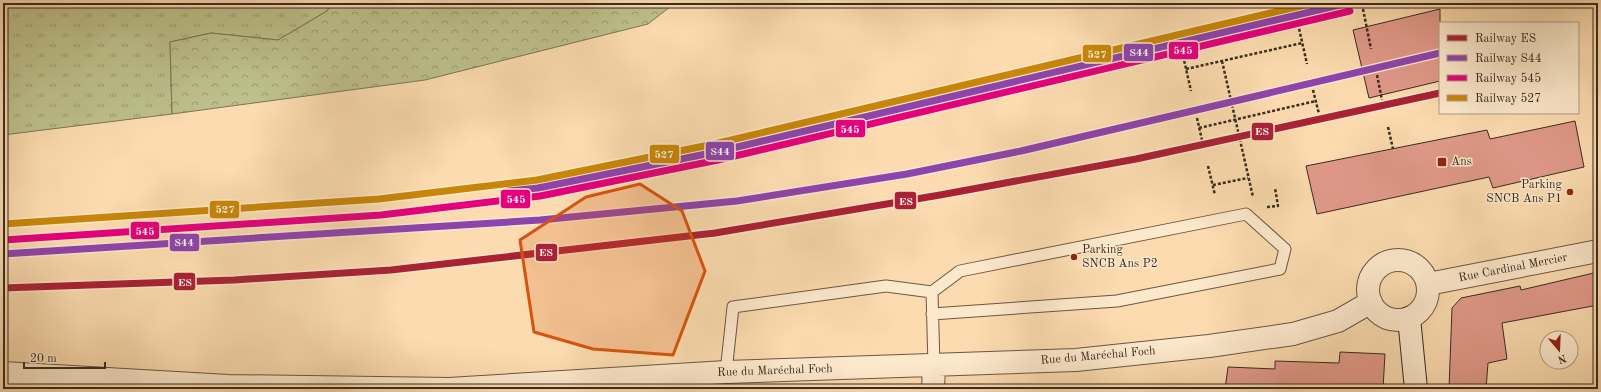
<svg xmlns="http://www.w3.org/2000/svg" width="1601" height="392" font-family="'Old Standard TT',serif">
	<defs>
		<pattern id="grass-tufts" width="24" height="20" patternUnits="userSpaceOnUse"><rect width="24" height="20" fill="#bdc08c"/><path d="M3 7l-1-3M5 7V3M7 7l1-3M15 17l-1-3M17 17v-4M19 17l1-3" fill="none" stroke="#9b9c72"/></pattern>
		<pattern id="forest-crowns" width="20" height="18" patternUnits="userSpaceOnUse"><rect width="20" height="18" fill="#bdc08c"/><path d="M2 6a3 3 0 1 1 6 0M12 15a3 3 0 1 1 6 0" fill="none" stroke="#9b9c72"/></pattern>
	</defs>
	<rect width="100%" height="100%" fill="#fbdbaf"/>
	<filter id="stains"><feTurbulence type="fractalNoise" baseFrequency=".005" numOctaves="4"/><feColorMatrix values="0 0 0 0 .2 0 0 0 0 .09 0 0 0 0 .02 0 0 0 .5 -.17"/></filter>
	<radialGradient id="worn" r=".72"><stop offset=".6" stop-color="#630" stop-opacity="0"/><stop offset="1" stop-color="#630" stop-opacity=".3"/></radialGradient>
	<path fill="url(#grass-tufts)" stroke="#7c7657" d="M 3,3 L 332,3 L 327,11 L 278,40 L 211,33 L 170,42 L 172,114 L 3,135 Z"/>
	<path fill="url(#forest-crowns)" stroke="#7c7657" d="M 332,3 L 675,3 L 648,24 L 425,80 L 172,114 L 170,42 L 211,33 L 278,40 L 327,11 Z"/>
	<path fill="#e09989" stroke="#3a2b22" d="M 1440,9 L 1440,81 L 1369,98 L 1353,30 Z
		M 1575,121 L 1584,167 L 1493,188 L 1489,177 L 1317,214 L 1306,166 L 1487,130 L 1490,139 Z
		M 1598,272 L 1598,305 L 1502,323 L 1507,359 L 1488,363 L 1486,389 L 1449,389 L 1452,308 L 1461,298 L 1520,286 L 1521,290 Z
		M 1340,352 L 1385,354 L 1383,389 L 1225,389 L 1228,367 L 1275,369 L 1275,361 L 1339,363 Z"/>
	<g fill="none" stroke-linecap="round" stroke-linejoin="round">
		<g stroke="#6a5745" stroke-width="13">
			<path id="lane" d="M 932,292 L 960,271 L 1246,214 L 1285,249 L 1280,269 L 1117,301 L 932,314
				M 726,372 L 733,307 L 886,286 L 932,292 L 934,366"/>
		</g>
		<g stroke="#6a5745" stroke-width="24">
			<path id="street" d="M1368 290a30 30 0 1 1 60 0a30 30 0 1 1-60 0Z
				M 1428,284 L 1598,251
				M 3,373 L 228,386 L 449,389 L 726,372 L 1076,360 L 1209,346 L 1293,334 L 1338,321 L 1371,302
				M 933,389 L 934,366"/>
		</g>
		<g stroke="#3a2b22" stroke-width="24">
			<path id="secondary" d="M 1409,318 L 1416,389"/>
		</g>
		<path stroke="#3a2b22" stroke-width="2.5" stroke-dasharray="3 2" stroke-linecap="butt" d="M 81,3 L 123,6 L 132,3
			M 1363,9 L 1371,49
			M 1298,24 L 1307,64
			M 1182,51 L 1191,91
			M 1222,61 L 1253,197
			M 1186,69 L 1302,43
			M 1377,75 L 1382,100
			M 1313,90 L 1319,114
			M 1197,118 L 1202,140
			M 1388,127 L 1393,149
			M 1199,128 L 1316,101
			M 1208,166 L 1215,195
			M 1213,185 L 1248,178
			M 1267,207 L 1278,206 L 1275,188"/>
		<use href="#lane" stroke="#fce8cb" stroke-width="11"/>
		<use href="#street" stroke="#fce8cb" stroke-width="22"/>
		<use href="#secondary" stroke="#fce8cb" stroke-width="22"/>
		<g stroke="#fce8cb" stroke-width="10">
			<path id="rail-1" d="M 3,288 L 234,280 L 391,270 L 715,233 L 940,195 L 1136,159 L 1440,93"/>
		</g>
		<g stroke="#fce8cb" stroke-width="10">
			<path id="rail-2" d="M 509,191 L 538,188 L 716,152 L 1348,3
				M 3,254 L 540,220 L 737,201 L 907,174 L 1021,151 L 1440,53"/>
		</g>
		<g stroke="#fce8cb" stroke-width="10">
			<path id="rail-3" d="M 4,240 L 381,215 L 540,196 L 718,160 L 1350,11"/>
		</g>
		<g stroke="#fce8cb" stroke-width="10">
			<path id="rail-4" d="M 3,224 L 379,199 L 537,180 L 714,144 L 1313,3"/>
		</g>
		<use href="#rail-1" stroke="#aa2135" stroke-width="7"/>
		<use href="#rail-2" stroke="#8e44ad" stroke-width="7"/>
		<use href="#rail-3" stroke="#e5007d" stroke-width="7"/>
		<use href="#rail-4" stroke="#c88708" stroke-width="7"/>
	</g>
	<path fill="#d7540e" fill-opacity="0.2" stroke="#d7540e" stroke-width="3" stroke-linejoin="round" d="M 640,184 L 682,211 L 705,271 L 673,355 L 593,349 L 534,332 L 520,240 L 586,197 Z"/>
	<g fill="#8f2418" stroke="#fce8cb" stroke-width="1.5">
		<rect x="1437" y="157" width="10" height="10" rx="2"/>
		<circle cx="1570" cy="192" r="4"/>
		<circle cx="1074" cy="257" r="4"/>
	</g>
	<g text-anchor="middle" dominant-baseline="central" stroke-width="3" stroke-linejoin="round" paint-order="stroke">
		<g font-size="12" fill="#3a2b22" stroke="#fce8cb" text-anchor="start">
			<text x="1451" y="162">Ans</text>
			<text x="1562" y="185" text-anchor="end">Parking<tspan x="1562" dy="14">SNCB Ans P1</tspan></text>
			<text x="1082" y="250">Parking<tspan x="1082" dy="14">SNCB Ans P2</tspan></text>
		</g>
		<g font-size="12" fill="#3a2b22" stroke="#fce8cb">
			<text transform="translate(1513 268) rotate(-11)">Rue Cardinal Mercier</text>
			<text transform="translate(1098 356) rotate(-5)">Rue du Maréchal Foch</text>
			<text transform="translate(775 371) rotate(-2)">Rue du Maréchal Foch</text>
		</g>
	</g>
	<g stroke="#fce8cb" stroke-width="1.5">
		<rect x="1168" y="41" width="31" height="19" rx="4" fill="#e5007d"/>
		<rect x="1123" y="43" width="31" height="19" rx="4" fill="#8e44ad"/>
		<rect x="1082" y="44" width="30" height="19" rx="4" fill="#c88708"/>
		<rect x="835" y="119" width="31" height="19" rx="4" fill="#e5007d"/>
		<rect x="1251" y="122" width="23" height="19" rx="4" fill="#aa2135"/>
		<rect x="705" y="141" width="30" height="20" rx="4" fill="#8e44ad"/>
		<rect x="649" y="144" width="31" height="20" rx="4" fill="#c88708"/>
		<rect x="500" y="189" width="31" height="20" rx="4" fill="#e5007d"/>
		<rect x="894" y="191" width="23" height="19" rx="4" fill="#aa2135"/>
		<rect x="209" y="200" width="31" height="19" rx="4" fill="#c88708"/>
		<rect x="130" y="221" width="30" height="19" rx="4" fill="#e5007d"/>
		<rect x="169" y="233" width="31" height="19" rx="4" fill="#8e44ad"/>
		<rect x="535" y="243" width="23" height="19" rx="4" fill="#aa2135"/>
		<rect x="173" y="272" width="23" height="19" rx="4" fill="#aa2135"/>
	</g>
	<g font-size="11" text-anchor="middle" font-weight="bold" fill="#fff">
		<text x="1183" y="54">545</text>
		<text x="1139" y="56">S44</text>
		<text x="1097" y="58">527</text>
		<text x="850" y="133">545</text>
		<text x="1262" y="135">ES</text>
		<text x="720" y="155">S44</text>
		<text x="664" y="158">527</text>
		<text x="516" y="203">545</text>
		<text x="906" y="205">ES</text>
		<text x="225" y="213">527</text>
		<text x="145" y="235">545</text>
		<text x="184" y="246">S44</text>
		<text x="546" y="256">ES</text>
		<text x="185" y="286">ES</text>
	</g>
	<rect width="1601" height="392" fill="none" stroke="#fbdbaf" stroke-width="16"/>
	<rect x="4" y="4" width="1593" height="384" fill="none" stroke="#3a2b22" stroke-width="2"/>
	<rect x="8" y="8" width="1585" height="376" fill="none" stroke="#3a2b22"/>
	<rect x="1439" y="22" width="140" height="92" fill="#fce8cb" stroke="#ae9c87"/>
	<rect x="1447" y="35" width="20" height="6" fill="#aa2135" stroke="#ae9c87"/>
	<text x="1475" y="42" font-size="12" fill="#3a2b22">Railway ES</text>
	<rect x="1447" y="55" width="20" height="6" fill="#8e44ad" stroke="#ae9c87"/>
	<text x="1475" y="62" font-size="12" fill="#3a2b22">Railway S44</text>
	<rect x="1447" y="75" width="20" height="6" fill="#e5007d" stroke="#ae9c87"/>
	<text x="1475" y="82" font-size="12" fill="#3a2b22">Railway 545</text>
	<rect x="1447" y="95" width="20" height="6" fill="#c88708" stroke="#ae9c87"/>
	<text x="1475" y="102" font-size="12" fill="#3a2b22">Railway 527</text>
	<g transform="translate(1559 350) rotate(161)"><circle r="19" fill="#fce8cb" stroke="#ae9c87"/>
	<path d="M0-3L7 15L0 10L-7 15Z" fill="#8f2418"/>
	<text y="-6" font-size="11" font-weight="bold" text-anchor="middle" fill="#3a2b22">N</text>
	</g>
	<path d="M24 362v6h81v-6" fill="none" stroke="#3a2b22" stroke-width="2"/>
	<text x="30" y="362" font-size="12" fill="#3a2b22" stroke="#fce8cb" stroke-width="3" paint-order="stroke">20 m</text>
	<rect width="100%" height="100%" filter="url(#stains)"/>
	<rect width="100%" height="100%" fill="url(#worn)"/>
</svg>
